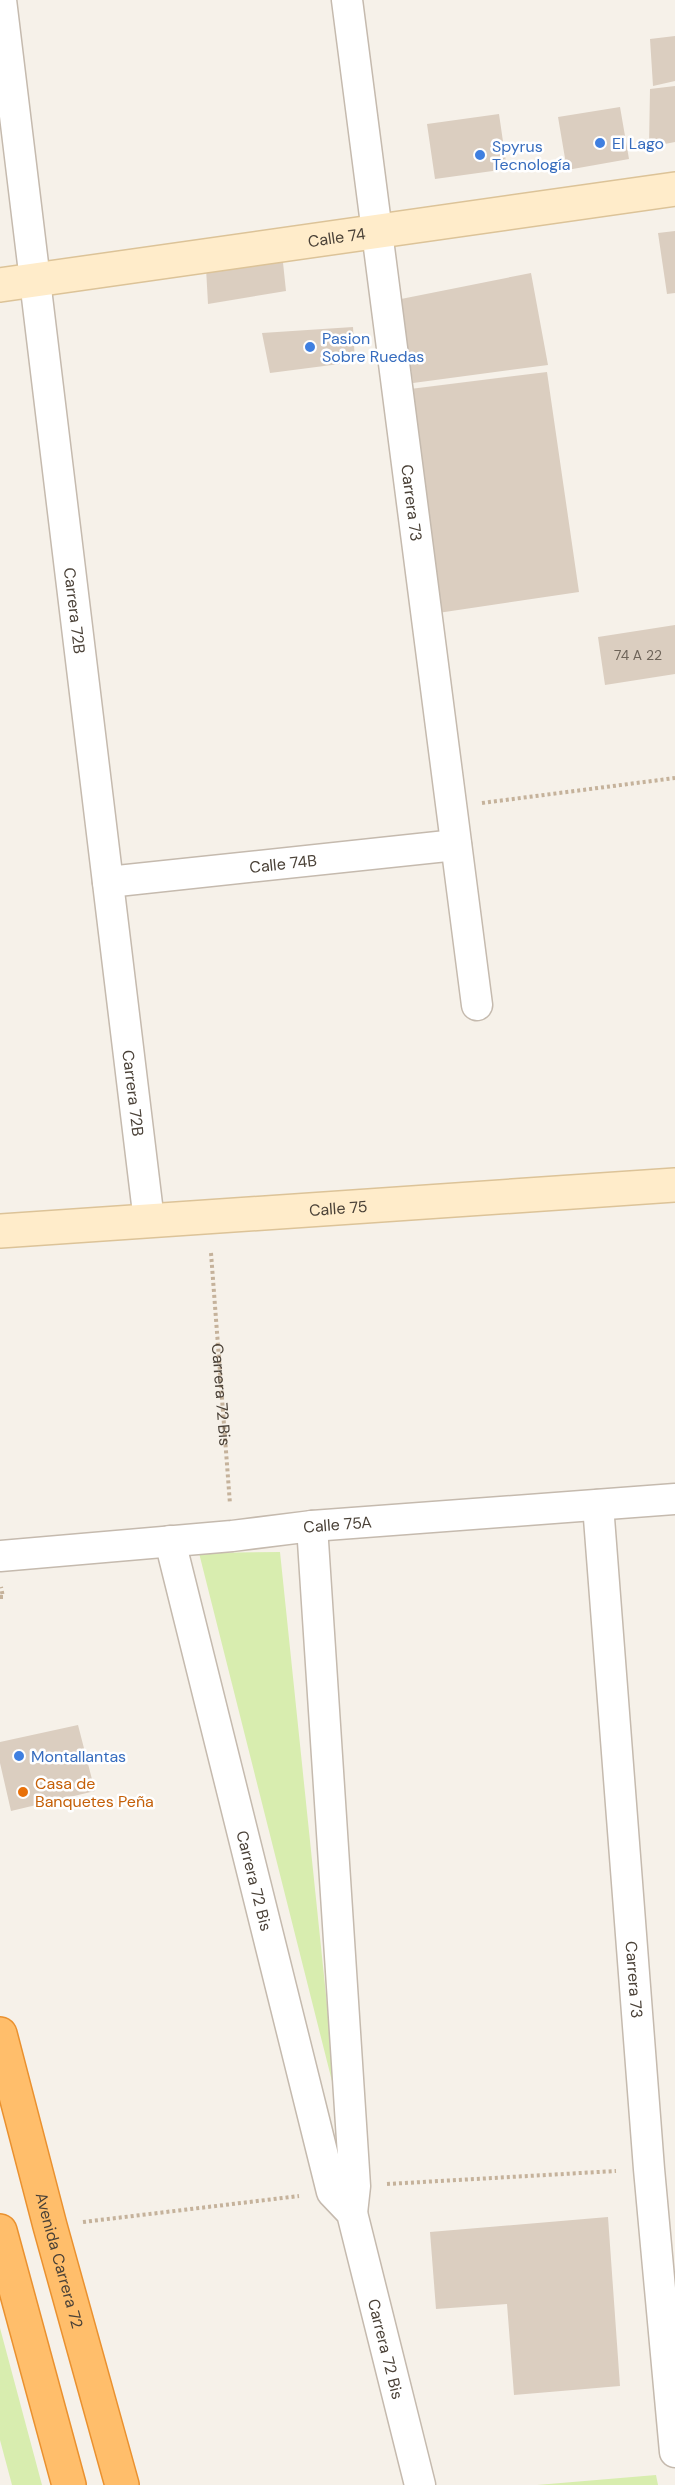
<svg xmlns="http://www.w3.org/2000/svg" width="675" height="2485" font-family="'DM Sans',sans-serif">
	<rect width="100%" height="100%" fill="#f6f1e9"/>
	<path fill="#d8edaf" d="M 280,1552 L 337,2101 L 199,1553 Z
		M 0,2328 L 42,2485 L 12,2485 L 0,2440 Z
		M 656,2475 L 658,2485 L 537,2485 Z"/>
	<path fill="#dbcec0" d="M 675,36 L 675,81 L 653,86 L 650,39 Z
		M 675,86 L 675,142 L 649,147 L 650,89 Z
		M 620,107 L 629,159 L 567,170 L 558,117 Z
		M 499,114 L 507,169 L 435,179 L 427,124 Z
		M 675,231 L 675,293 L 667,294 L 658,233 Z
		M 282,253 L 286,291 L 208,304 L 206,268 Z
		M 531,273 L 548,365 L 413,383 L 401,299 Z
		M 353,327 L 355,362 L 270,373 L 262,333 Z
		M 547,372 L 579,592 L 438,613 L 410,389 Z
		M 675,625 L 675,674 L 605,685 L 598,637 Z
		M 78,1725 L 95,1791 L 11,1811 L 0,1763 L 0,1742 Z
		M 608,2217 L 620,2386 L 514,2395 L 507,2304 L 436,2309 L 430,2232 Z"/>
	<g fill="none" stroke-linecap="round" stroke-linejoin="round">
		<g stroke="#c5baae" stroke-width="33">
			<g id="street">
				<path id="s2" d="M 1,0 L 149,1221"/>
				<path id="s3" d="M 347,0 L 477,1005"/>
				<path id="s4" d="M 108,882 L 456,845"/>
				<path id="s5" d="M 598,1505 L 649,2169 L 675,2452"/>
				<path d="M 312,1526 L 355,2186 L 352,2213"/>
				<path id="s6" d="M 170,1541 L 332,2192 L 352,2213 L 420,2485"/>
				<path id="s7" d="M 0,1556 L 232,1536 L 312,1526 L 675,1499"/>
			</g>
		</g>
		<g stroke="#dcc398" stroke-width="36">
			<g id="secondary">
				<path id="s8" d="M 0,285 L 675,189"/>
				<path id="s9" d="M 0,1231 L 675,1185"/>
			</g>
		</g>
		<g stroke="#ea912f" stroke-width="36">
			<g id="highway">
				<path id="s10" d="M 0,2034 L 50,2226 L 122,2485"/>
				<path d="M 0,2231 L 69,2485"/>
			</g>
		</g>
		<g stroke="#c5b29b" stroke-width="4" stroke-dasharray="3 3" stroke-linecap="butt">
			<path d="M 482,803 L 675,778"/>
			<path id="s1" d="M 211,1253 L 230,1504"/>
			<path d="M 0,1597 L 3,1597 L 1,1587"/>
			<path d="M 387,2184 L 616,2171"/>
			<path d="M 83,2222 L 299,2196"/>
		</g>
		<use href="#street" stroke="#fff" stroke-width="30"/>
		<use href="#secondary" stroke="#ffecca" stroke-width="33"/>
		<use href="#highway" stroke="#ffbe6b" stroke-width="33"/>
	</g>
	<g fill="#3f7fe0" stroke="#fff" stroke-width="2">
		<circle cx="600" cy="143" r="6"/>
		<circle cx="480" cy="155" r="6"/>
		<circle cx="310" cy="347" r="6"/>
		<circle cx="19" cy="1756" r="6"/>
	</g>
	<circle fill="#e8710a" stroke="#fff" stroke-width="2" cx="23" cy="1792" r="6"/>
	<g text-anchor="middle" dominant-baseline="central" stroke-width="5" stroke-linejoin="round" paint-order="stroke">
		<g font-size="14" fill="#6e6459">
			<text x="638" y="655">74 A 22</text>
		</g>
		<g font-size="16" fill="#366cbe" stroke="#fff" text-anchor="start">
			<text x="612" y="143">El Lago</text>
			<text x="492" y="146">Spyrus<tspan x="492" dy="18">Tecnología</tspan></text>
			<text x="322" y="338">Pasion<tspan x="322" dy="18">Sobre Ruedas</tspan></text>
			<text x="31" y="1756">Montallantas</text>
		</g>
		<g font-size="16" fill="#4a4137" stroke="#fff">
			<text stroke="none"><textPath href="#s8" startOffset="340">Calle 74</textPath></text>
			<text stroke="none"><textPath href="#s3" startOffset="507">Carrera 73</textPath></text>
			<text stroke="none"><textPath href="#s2" startOffset="615">Carrera 72B</textPath></text>
			<text stroke="none"><textPath href="#s4" startOffset="176">Calle 74B</textPath></text>
			<text stroke="none"><textPath href="#s2" startOffset="1101">Carrera 72B</textPath></text>
			<text stroke="none"><textPath href="#s9" startOffset="339">Calle 75</textPath></text>
			<text stroke="none"><textPath href="#s1" startOffset="142">Carrera 72 Bis</textPath></text>
			<text stroke="none"><textPath href="#s7" startOffset="339">Calle 75A</textPath></text>
			<text stroke="none"><textPath href="#s6" startOffset="350">Carrera 72 Bis</textPath></text>
			<text stroke="none"><textPath href="#s5" startOffset="476">Carrera 73</textPath></text>
			<text stroke="none"><textPath href="#s10" startOffset="234">Avenida Carrera 72</textPath></text>
			<text stroke="none"><textPath href="#s6" startOffset="840">Carrera 72 Bis</textPath></text>
		</g>
		<g font-size="16" fill="#c56008" stroke="#fff" text-anchor="start">
			<text x="35" y="1783">Casa de<tspan x="35" dy="18">Banquetes Peña</tspan></text>
		</g>
	</g>
</svg>
